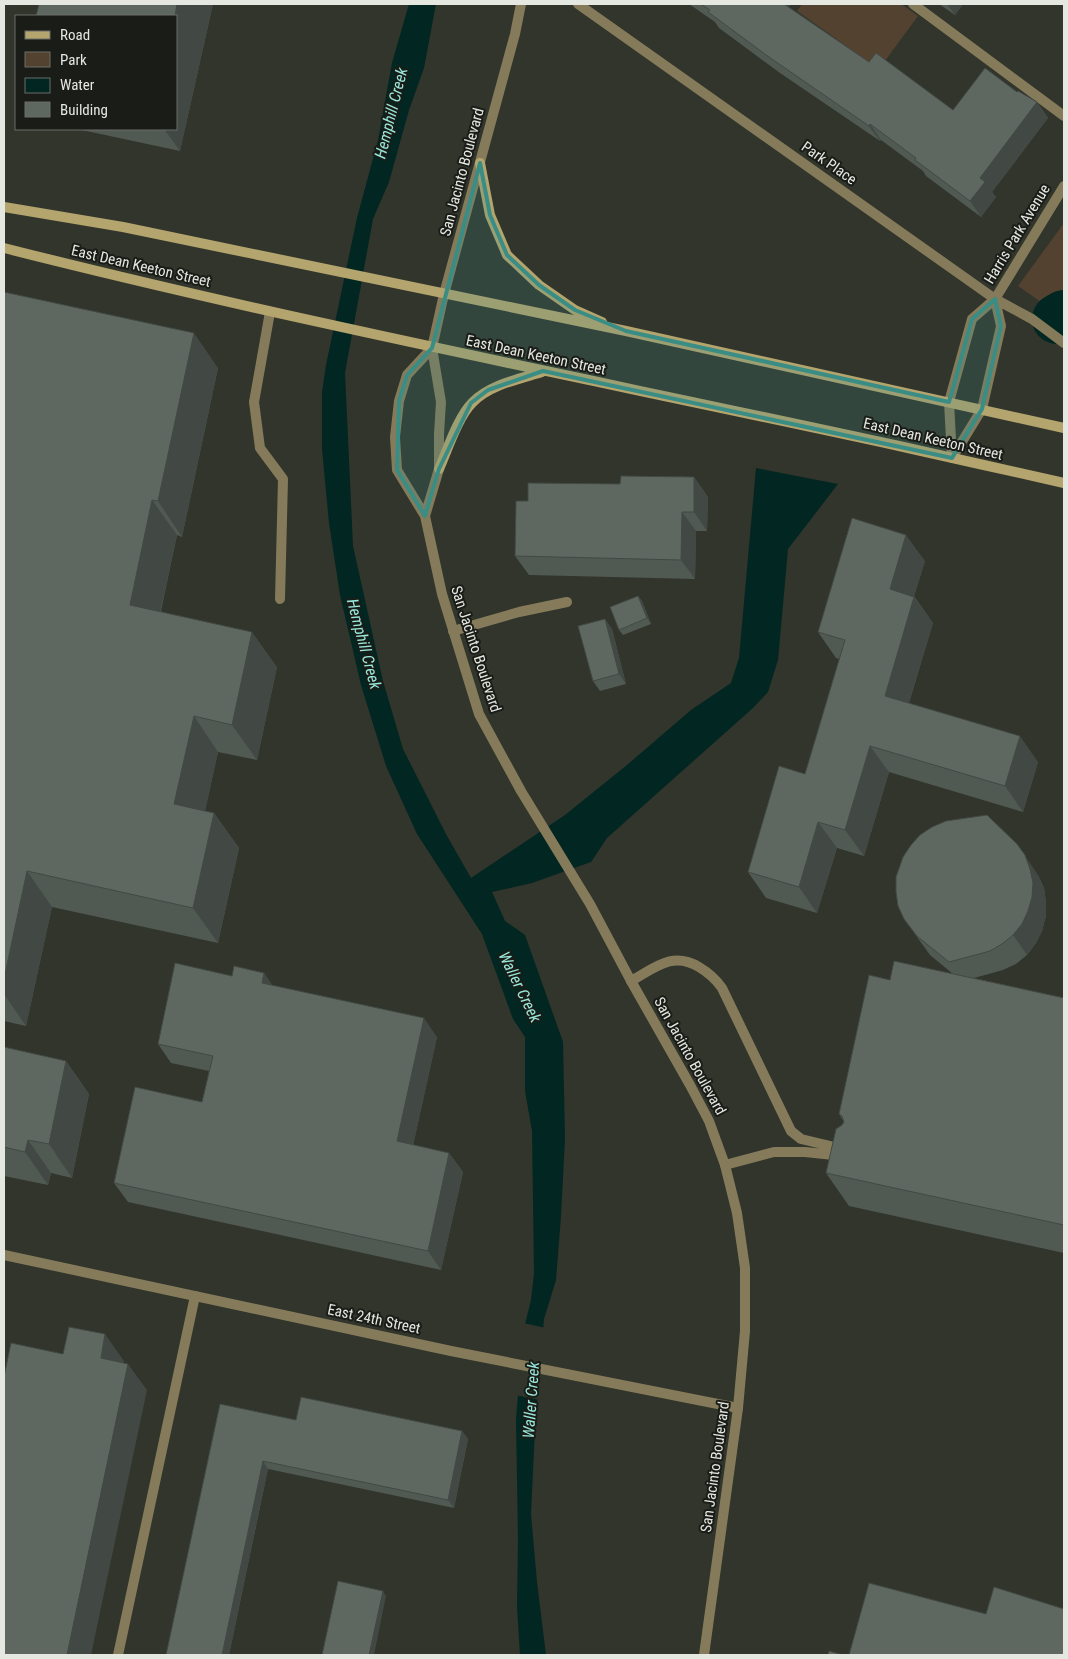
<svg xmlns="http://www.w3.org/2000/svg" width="1068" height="1659" font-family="'Roboto Condensed',sans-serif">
	<rect width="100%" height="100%" fill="#31352b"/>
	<path fill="#544231" d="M 802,4 L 901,4 L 918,16 L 879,69 L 797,11 Z
		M 1064,223 L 1064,318 L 1018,286 Z"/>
	<path fill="#022621" d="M 409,4 L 436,4 L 424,68 L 409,110 L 389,182 L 373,219 L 345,373 L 353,546 L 383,681 L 403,749 L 447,836 L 471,878 L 565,815 L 627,765 L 691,710 L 731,683 L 739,658 L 756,468 L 838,484 L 788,549 L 778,660 L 768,692 L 753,708 L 607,838 L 591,862 L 532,883 L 492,892 L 505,921 L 525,935 L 563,1042 L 565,1139 L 561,1216 L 556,1280 L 544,1319 L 535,1428 L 531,1514 L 537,1582 L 546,1655 L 520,1655 L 517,1607 L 518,1539 L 516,1419 L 523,1332 L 531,1300 L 534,1273 L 532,1131 L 525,1091 L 525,1037 L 513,1019 L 482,934 L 417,834 L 386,766 L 361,685 L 340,595 L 329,523 L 322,449 L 322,392 L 326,365 L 357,218 L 378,140 L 392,63 Z"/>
	<path fill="#31352b" d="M 523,1323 L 546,1328 L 540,1400 L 515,1395 Z"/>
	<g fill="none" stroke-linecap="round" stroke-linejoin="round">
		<path stroke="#022621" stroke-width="50" d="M 1057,319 L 1064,315"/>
		<path stroke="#857b5a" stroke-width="10" d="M 913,4 L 1064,116
			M 270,312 L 254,402 L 260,448 L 283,479 L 280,599
			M 453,631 L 519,612 L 567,602
			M 631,981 C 655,968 672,951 699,967 C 709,973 715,978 722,988 L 791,1131 L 801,1139 L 843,1149
			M 725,1165 L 774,1152 L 805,1152 L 843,1156
			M 118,1655 L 195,1296"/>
		<path stroke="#857b5a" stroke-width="10" d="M 578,4 L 995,299 L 1032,319 L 1064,343
			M 952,458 L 949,402 L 972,319 L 995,299 L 1064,186
			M 952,458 L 982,409 L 1001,326 L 995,299
			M 4,1255 L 451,1351 L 738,1408"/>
		<path stroke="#857b5a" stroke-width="10" d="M 432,348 L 407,375 L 399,401 L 395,437 L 397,470 L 425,516 L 442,594 L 479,714 L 521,791 L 590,904 L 631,981 L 690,1085 L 709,1121 L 725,1165 L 737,1213 L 745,1268 L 745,1331 L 738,1408 L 704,1655
			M 425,516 L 439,469 L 439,434 L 441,402 L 432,348 L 444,294 L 515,34 L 521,4"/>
		<path stroke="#b4a46d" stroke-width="10" d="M 480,163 L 490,215 L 507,255 L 539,285 L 575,310 L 602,322
			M 4,207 L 123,227 L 626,331 L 1064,428
			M 4,248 C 300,323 600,381 899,446 C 954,458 1009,471 1064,483
			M 439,469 C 447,451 458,417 472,403 C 489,385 519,379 542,372"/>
	</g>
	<path fill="#515953" d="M 213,4 L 180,151 L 77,129 L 176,129 Z
		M 689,4 L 791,4 L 788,7 L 869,62 L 953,110 L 1017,92 L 1037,102 L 1048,118 L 992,192 L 996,197 L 981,217 L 926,176 L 923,171 L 881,140 L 880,141 L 780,73 L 719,28 L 715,22 Z
		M 939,4 L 963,4 L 955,15 Z
		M 4,292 L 218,368 L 182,537 L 177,535 L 161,611 L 277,667 L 257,760 L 218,752 L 205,811 L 214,813 L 239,848 L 218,943 L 52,907 L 26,1026 L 4,1021 Z
		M 694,477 L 708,497 L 707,531 L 696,531 L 695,579 L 529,575 L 515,556 L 528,501 L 620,484 Z
		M 925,561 L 914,596 L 933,623 L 909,703 L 1038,762 L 1023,812 L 889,772 L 864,856 L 837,848 L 817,913 L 766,898 L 748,872 L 805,774 L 839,659 L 836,658 L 818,632 Z
		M 638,596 L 642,601 L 651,624 L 623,635 L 619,630 Z
		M 605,619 L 612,629 L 626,684 L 600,691 L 593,681 Z
		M 1038,875 L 1044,888 L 1046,902 L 1046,916 L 1042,931 L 1036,943 L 1027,955 L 1016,964 L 1003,970 L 974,978 L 1064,998 L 1064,1253 L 849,1206 L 826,1173 L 842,1125 L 844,1122 L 839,1114 L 890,980 L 953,974 L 930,955 L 904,919 Z
		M 264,973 L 272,985 L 437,1037 L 413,1145 L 449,1153 L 463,1172 L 441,1270 L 128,1202 L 114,1183 L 202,1102 L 209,1071 L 171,1063 L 158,1044 L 232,976 Z
		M 4,1047 L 66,1061 L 89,1094 L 72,1178 L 51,1173 L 48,1185 L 4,1176 Z
		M 220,1404 L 296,1420 L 462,1431 L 468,1439 L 454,1508 L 268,1469 L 229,1655 L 166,1655 Z"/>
	<path fill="#424944" d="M 177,4 L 213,4 L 180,151 L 164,129 L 176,129 L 176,16 L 175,16 Z
		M 779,4 L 791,4 L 785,12 Z
		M 947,4 L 963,4 L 955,15 Z
		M 1037,102 L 1048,118 L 992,192 L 996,197 L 981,217 L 970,201 L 980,178 Z
		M 870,124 L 881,140 L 880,141 L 869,126 Z
		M 194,333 L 218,368 L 182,537 L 158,501 Z
		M 694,477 L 708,497 L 707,531 L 694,512 Z
		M 152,500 L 177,535 L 154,640 L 130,605 Z
		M 682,512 L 696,531 L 695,579 L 681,560 Z
		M 906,535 L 925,561 L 908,616 L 890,589 Z
		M 638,596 L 642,601 L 651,624 L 647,618 Z
		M 914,597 L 933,623 L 903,722 L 885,696 Z
		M 605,619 L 612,629 L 626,684 L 619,674 Z
		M 252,632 L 277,667 L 257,760 L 232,725 Z
		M 194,716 L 218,752 L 199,839 L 174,804 Z
		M 1020,736 L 1038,762 L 1023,812 L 1005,786 Z
		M 870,746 L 889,772 L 864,856 L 845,830 Z
		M 214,813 L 239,848 L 218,943 L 193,908 Z
		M 818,822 L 837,848 L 817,913 L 799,887 Z
		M 1017,844 L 1038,875 L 1044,888 L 1046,902 L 1046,916 L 1042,931 L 1036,943 L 1027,955 L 1013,935 Z
		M 27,871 L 52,907 L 26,1026 L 4,994 L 4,979 Z
		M 264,973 L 277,992 L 262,983 Z
		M 424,1018 L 437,1037 L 410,1160 L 397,1141 Z
		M 66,1061 L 89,1094 L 72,1178 L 49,1144 Z
		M 28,1140 L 51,1173 L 48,1185 L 25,1152 Z
		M 449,1153 L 463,1172 L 441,1270 L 428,1251 Z
		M 105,1334 L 124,1361 L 119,1385 L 101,1358 Z
		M 128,1364 L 147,1390 L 91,1655 L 67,1655 Z
		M 462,1431 L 468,1439 L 454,1508 L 448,1500 Z
		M 263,1461 L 268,1469 L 229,1655 L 222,1655 Z
		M 383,1591 L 386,1596 L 374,1655 L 369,1655 Z"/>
	<path fill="#5e6861" stroke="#424944" d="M 39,4 L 177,4 L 175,16 L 36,16 Z
		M 701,4 L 784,4 L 869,62 L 876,53 L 953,110 L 985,68 L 1017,92 L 1018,91 L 1037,102 L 980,178 L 985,182 L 970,201 L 915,160 L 916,158 L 870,124 L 869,126 L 769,57 L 708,12 L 710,10 Z
		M 4,292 L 194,333 L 158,501 L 152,500 L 130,605 L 252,632 L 232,725 L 194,716 L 174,804 L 214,813 L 193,908 L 27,871 L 4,979 Z
		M 621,476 L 694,477 L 694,512 L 682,512 L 681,560 L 515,556 L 516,501 L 528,501 L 528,483 L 620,484 Z
		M 852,518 L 906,535 L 890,589 L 914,597 L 885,696 L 1020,736 L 1005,786 L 870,746 L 845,830 L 818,822 L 799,887 L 748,872 L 779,766 L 805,774 L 845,640 L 818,632 Z
		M 638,596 L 647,618 L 619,630 L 610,607 Z
		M 605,619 L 619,674 L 593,681 L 578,626 Z
		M 987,815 L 1017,844 L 1025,855 L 1030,869 L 1033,883 L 1032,897 L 1028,911 L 1022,924 L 1013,935 L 1002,944 L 990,951 L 949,962 L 917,936 L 904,919 L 898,906 L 896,892 L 896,877 L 903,857 L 911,845 L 920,835 L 932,827 L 946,821 Z
		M 894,961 L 1064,998 L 1064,1225 L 826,1173 L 836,1129 L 842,1125 L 844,1122 L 842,1116 L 839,1114 L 869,975 L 890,980 Z
		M 175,963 L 232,976 L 234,966 L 264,973 L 262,983 L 424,1018 L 397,1141 L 449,1153 L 428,1251 L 114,1183 L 135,1087 L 202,1102 L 213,1056 L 158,1044 Z
		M 4,1047 L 66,1061 L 49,1144 L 28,1140 L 25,1152 L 4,1147 Z
		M 69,1327 L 105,1334 L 101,1358 L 128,1364 L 67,1655 L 4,1655 L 4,1377 L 11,1343 L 63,1354 Z
		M 301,1397 L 462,1431 L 448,1500 L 263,1461 L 222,1655 L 166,1655 L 220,1404 L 296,1420 Z
		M 338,1581 L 383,1591 L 369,1655 L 322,1655 Z
		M 869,1583 L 986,1614 L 994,1587 L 1064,1609 L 1064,1655 L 849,1655 Z
		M 829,1651 L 843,1655 L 828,1655 Z"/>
	<path fill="#3a8d85" fill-opacity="0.2" stroke="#3a8d85" stroke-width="4" stroke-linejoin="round" d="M 480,163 L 490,215 L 507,255 L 539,285 L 575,310 L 626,331 L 949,402 L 972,319 L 995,299 L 1001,326 L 982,409 L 952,458 L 543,371 L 488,390 L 471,403 L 439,469 L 425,516 L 397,470 L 399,401 L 407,375 L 432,348 Z"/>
	<g text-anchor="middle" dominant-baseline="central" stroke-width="4" stroke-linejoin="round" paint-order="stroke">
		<g font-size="15" fill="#e5e7e1" stroke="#1a1c17">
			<text transform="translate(829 163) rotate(35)">Park Place</text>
			<text transform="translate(462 172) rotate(-75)">San Jacinto Boulevard</text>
			<text transform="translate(1017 234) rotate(-59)">Harris Park Avenue</text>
			<text transform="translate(141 266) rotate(13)">East Dean Keeton Street</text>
			<text transform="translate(536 355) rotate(12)">East Dean Keeton Street</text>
			<text transform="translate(933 439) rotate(13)">East Dean Keeton Street</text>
			<text transform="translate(476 649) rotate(72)">San Jacinto Boulevard</text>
			<text transform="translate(690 1056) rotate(61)">San Jacinto Boulevard</text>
			<text transform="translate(374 1319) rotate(12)">East 24th Street</text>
			<text transform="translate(715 1467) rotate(-82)">San Jacinto Boulevard</text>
		</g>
		<g font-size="16" font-style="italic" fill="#98e8db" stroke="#1a1c17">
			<text transform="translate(391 113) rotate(-76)">Hemphill Creek</text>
			<text transform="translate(364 644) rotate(75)">Hemphill Creek</text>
			<text transform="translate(520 987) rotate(64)">Waller Creek</text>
			<text transform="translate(531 1400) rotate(-86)">Waller Creek</text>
		</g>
	</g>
	<rect width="1068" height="1659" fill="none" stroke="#e5e7e1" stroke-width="10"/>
	<rect x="15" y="15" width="162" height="115" fill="#1a1c17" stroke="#6b6d68"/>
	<rect x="25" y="31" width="25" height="8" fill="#b4a46d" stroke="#6b6d68"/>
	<text x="60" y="40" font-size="15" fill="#e5e7e1">Road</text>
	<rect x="25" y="52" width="25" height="15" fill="#544231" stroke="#6b6d68"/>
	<text x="60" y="65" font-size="15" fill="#e5e7e1">Park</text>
	<rect x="25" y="78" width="25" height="15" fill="#022621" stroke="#6b6d68"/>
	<text x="60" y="90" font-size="15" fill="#e5e7e1">Water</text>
	<rect x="25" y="102" width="25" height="15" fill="#5e6861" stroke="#6b6d68"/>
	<text x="60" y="115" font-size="15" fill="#e5e7e1">Building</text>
</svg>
